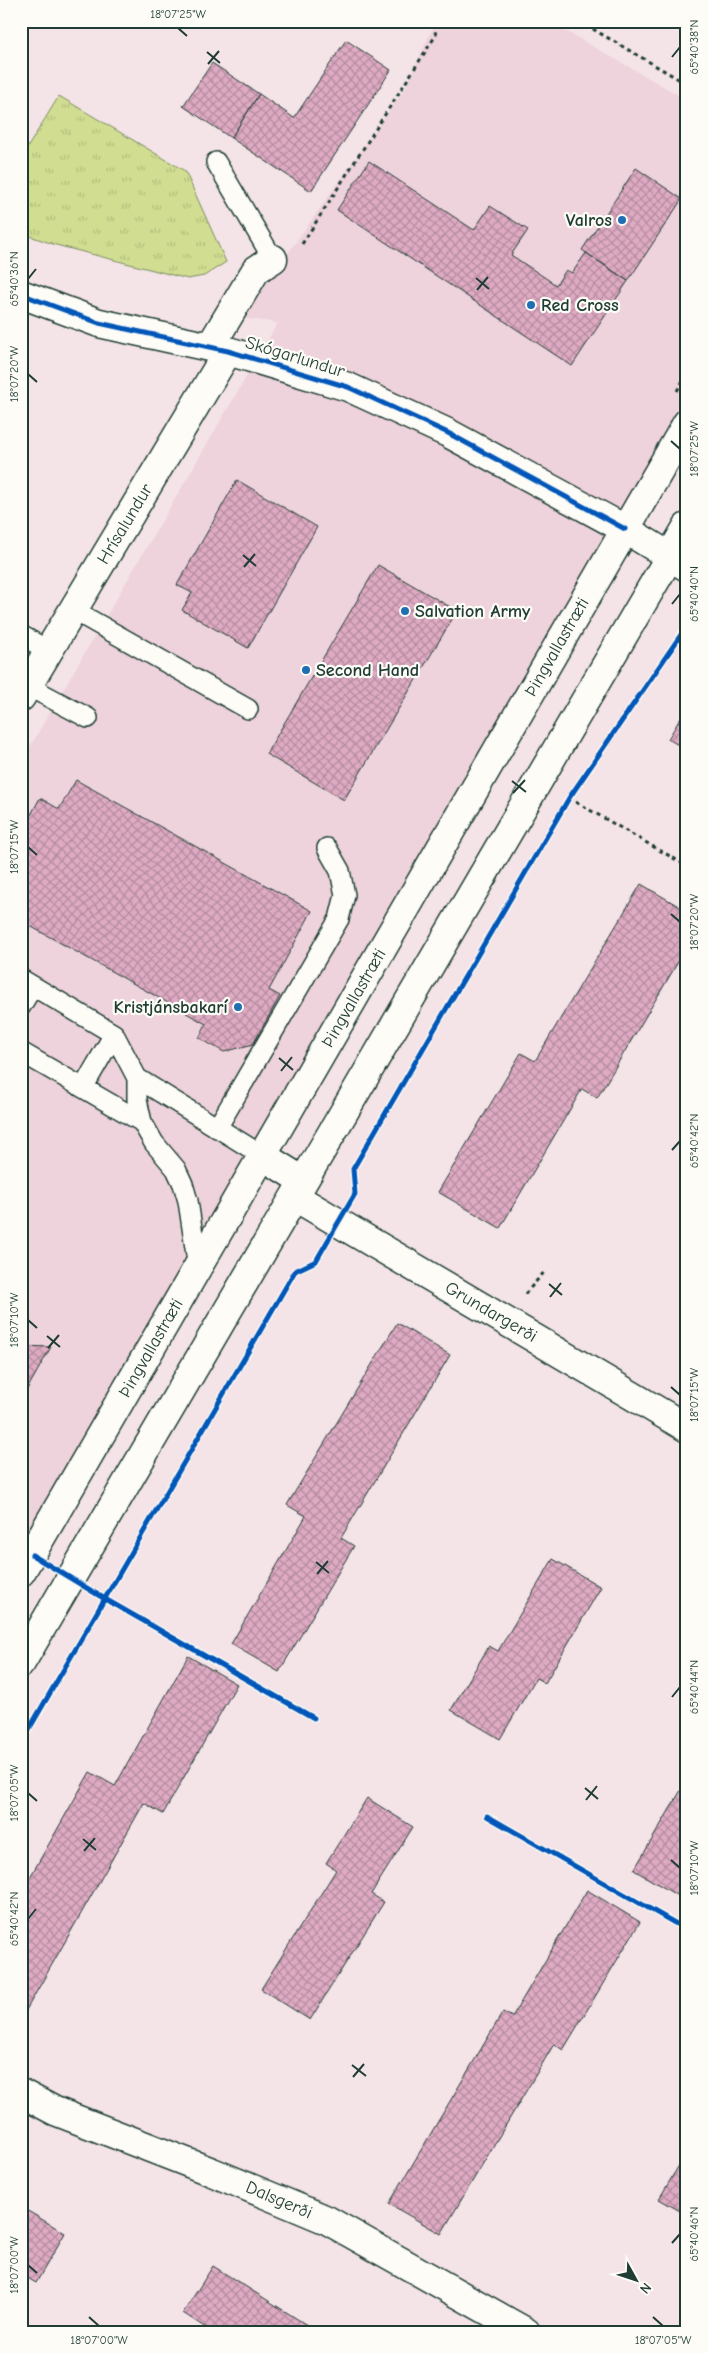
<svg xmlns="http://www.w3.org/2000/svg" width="708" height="2353" font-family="'Comic Neue',sans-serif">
	<defs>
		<pattern id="grass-tufts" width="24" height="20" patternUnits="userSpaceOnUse" patternTransform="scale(1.25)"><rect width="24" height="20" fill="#d1dd90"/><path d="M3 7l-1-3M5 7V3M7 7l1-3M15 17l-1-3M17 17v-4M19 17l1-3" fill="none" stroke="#b3bf7d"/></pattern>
		<pattern id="building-cross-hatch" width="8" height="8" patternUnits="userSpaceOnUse" patternTransform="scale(1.25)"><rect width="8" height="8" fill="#dfaac3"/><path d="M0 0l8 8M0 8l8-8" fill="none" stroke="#b48c9f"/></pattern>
	</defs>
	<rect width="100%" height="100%" fill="#f4e3e7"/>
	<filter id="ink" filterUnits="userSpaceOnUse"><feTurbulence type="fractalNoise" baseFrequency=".02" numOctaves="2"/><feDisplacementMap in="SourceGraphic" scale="10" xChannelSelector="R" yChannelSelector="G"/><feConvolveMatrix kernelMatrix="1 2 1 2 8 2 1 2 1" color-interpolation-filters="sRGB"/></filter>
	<g filter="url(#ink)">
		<path fill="#eed2dc" d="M 436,21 L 548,21 L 687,100 L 687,433 L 47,1545 L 21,1529 L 21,762 L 278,323 L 242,318 L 405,89 Z"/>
		<path fill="url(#grass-tufts)" stroke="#788d62" d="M 59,96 L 185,171 L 226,262 L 204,276 L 188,279 L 56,245 L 21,233 L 21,158 Z"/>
		<path fill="url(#building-cross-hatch)" stroke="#1f3d34" d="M 673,21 L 687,21 L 687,30 Z
			M 346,40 L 391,70 L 311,191 L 231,138 L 259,94 L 294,118 Z
			M 212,63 L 259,94 L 231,138 L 183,106 Z
			M 369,161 L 474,230 L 490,206 L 528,230 L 511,255 L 556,285 L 566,270 L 572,273 L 586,253 L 628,281 L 572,366 L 337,210 Z
			M 636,168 L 682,199 L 628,281 L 582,250 Z
			M 237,480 L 317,527 L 248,648 L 182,610 L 192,593 L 177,585 Z
			M 378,565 L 457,611 L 344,800 L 266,754 Z
			M 687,707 L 687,750 L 668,739 Z
			M 76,780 L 312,911 L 269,990 L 280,996 L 253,1044 L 224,1052 L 199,1038 L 206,1024 L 21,921 L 21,833 L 40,798 L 59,809 Z
			M 641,884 L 687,911 L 687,947 L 597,1098 L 582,1089 L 500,1228 L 438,1192 L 521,1053 L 535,1061 Z
			M 397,1323 L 450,1355 L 341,1538 L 354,1546 L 279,1672 L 231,1644 L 306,1516 L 287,1505 Z
			M 21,1346 L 51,1347 L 21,1400 Z
			M 553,1559 L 601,1587 L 545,1683 L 536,1678 L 500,1739 L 451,1710 L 489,1646 L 498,1651 Z
			M 188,1656 L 237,1684 L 163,1814 L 144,1803 L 21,2019 L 21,1893 L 90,1772 L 115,1786 Z
			M 687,1780 L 687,1893 L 683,1899 L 634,1870 Z
			M 367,1798 L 413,1827 L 371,1894 L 384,1902 L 310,2020 L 261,1989 L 336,1870 L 326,1863 Z
			M 587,1890 L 640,1922 L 563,2050 L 554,2044 L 441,2234 L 389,2204 L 503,2012 L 512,2017 Z
			M 687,2152 L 687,2215 L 659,2199 Z
			M 21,2207 L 65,2233 L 36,2283 L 21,2274 Z
			M 213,2266 L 318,2332 L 212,2332 L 183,2313 Z"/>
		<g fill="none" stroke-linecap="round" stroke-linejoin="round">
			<g stroke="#1f3d34" stroke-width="22">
				<path id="lane" d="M 216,162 L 273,259
					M 73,610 L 248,709
					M 21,635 L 49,651
					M 28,686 L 88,718
					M 21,979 L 114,1034 L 137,1078 L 137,1100 L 142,1122 L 154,1143 L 176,1169 L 183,1184 L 188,1201 L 198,1268
					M 21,1006 L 33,986
					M 21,1052 L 142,1122
					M 137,1078 L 263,1156
					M 83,1088 L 114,1034
					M 217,1128 L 339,919 L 345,895 L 340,871 L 327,848"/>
			</g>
			<g stroke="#1f3d34" stroke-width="31">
				<path id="street" d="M 21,294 L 99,323 L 228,351 L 348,387 L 448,433 L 625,529 L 687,567
					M 210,347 L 256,270 L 273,259
					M 21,697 L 228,351
					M 263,1156 L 303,1181
					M 295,1197 L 687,1428
					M 21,2093 L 55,2111 L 212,2172 L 327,2220 L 526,2332"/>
			</g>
			<g stroke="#1f3d34" stroke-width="31">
				<path id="secondary" d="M 21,1572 L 687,423
					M 21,1663 L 687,527"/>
			</g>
			<path stroke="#1f3d34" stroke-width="3" stroke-dasharray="4 4" stroke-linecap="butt" d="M 579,21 L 687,84
				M 302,244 L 436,35 L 432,21
				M 677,391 L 687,374
				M 569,798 L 687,866
				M 525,1294 L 546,1270"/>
			<use href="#lane" stroke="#fdfcf7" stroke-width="19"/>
			<use href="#street" stroke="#fdfcf7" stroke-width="28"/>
			<use href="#secondary" stroke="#fdfcf7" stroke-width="28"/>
			<g stroke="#fdfcf7" stroke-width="8">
				<path id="cycleway" d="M 21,294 L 99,323 L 228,351 L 348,387 L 448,433 L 625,529
					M 32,1555 L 105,1599 L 314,1718
					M 21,1743 L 295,1271 L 316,1261 L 338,1223 L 355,1194 L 353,1169 L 569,798 L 687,626
					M 487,1816 L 687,1930"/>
			</g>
			<use href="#cycleway" stroke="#0057b8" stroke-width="5"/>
		</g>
	</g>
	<path fill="none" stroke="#1f3d34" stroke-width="2" d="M 178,28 L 187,36M 207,52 L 220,63M 672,57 L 680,47M 208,64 L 219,51M 476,278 L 489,289M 28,279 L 36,269M 477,290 L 488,277M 28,374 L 37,382M 671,441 L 680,449M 243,555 L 256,566M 244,567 L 255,554M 672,604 L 680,594M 512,781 L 526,792M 513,793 L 525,780M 28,847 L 37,855M 671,914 L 680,922M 279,1058 L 293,1070M 281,1071 L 292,1057M 672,1150 L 680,1141M 549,1284 L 562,1295M 550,1297 L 561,1283M 28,1320 L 37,1328M 47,1336 L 60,1347M 48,1348 L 59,1335M 671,1387 L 680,1395M 316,1562 L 329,1573M 317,1574 L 328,1561M 672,1697 L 680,1687M 585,1788 L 598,1799M 28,1793 L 37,1801M 586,1800 L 597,1786M 83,1839 L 96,1850M 84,1851 L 95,1838M 671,1860 L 680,1868M 28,1919 L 36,1909M 352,2065 L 366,2076M 353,2077 L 364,2064M 672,2243 L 680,2234M 28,2265 L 37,2273M 89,2317 L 99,2326M 653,2317 L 663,2326"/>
	<g fill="#1f6fb2" stroke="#fdfcf7" stroke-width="2">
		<circle cx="622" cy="220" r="5"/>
		<circle cx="531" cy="305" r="5"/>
		<circle cx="405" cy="611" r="5"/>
		<circle cx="306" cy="670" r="5"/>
		<circle cx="238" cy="1007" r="5"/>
	</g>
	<g text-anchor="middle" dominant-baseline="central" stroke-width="4.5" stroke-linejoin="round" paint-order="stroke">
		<g font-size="18" font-weight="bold" fill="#1f3d34" stroke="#fdfcf7" text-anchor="start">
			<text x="612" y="220" text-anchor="end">Valros</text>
			<text x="541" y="305">Red Cross</text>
			<text x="415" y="611">Salvation Army</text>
			<text x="316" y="670">Second Hand</text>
			<text x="228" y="1007" text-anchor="end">Kristjánsbakarí</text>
		</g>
		<g font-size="18" fill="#1f3d34" stroke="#fdfcf7">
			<text transform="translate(295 357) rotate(17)">Skógarlundur</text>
			<text transform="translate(125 524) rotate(-59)">Hrísalundur</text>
			<text transform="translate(557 647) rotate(-60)">Þingvallastræti</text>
			<text transform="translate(354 998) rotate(-60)">Þingvallastræti</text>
			<text transform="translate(491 1312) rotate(30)">Grundargerði</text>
			<text transform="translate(151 1348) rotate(-60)">Þingvallastræti</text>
			<text transform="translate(279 2200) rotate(23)">Dalsgerði</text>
		</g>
	</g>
	<rect width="708" height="2353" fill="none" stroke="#fdfcf7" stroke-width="55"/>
	<g transform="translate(636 2280) rotate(130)" stroke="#fdfcf7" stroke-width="4" paint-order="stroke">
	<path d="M0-4L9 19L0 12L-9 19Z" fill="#1f3d34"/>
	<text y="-8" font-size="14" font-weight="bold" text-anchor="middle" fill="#1f3d34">N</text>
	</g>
	<rect x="28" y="28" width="652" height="2298" fill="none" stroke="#1f3d34" stroke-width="2"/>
	<g font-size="12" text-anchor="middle" fill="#1f3d34">
		<text x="178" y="18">18°07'25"W</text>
		<text transform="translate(694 47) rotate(-90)" y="4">65°40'38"N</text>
		<text transform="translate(14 279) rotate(-90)" y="4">65°40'36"N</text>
		<text transform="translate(14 374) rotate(-90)" y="4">18°07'20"W</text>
		<text transform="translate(694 449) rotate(-90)" y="4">18°07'25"W</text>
		<text transform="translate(694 594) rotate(-90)" y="4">65°40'40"N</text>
		<text transform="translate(14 847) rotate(-90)" y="4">18°07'15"W</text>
		<text transform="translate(694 922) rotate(-90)" y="4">18°07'20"W</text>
		<text transform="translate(694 1141) rotate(-90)" y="4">65°40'42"N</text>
		<text transform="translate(14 1320) rotate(-90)" y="4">18°07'10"W</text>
		<text transform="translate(694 1395) rotate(-90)" y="4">18°07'15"W</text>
		<text transform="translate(694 1687) rotate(-90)" y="4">65°40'44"N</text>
		<text transform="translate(14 1793) rotate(-90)" y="4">18°07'05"W</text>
		<text transform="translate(694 1868) rotate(-90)" y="4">18°07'10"W</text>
		<text transform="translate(14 1919) rotate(-90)" y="4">65°40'42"N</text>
		<text transform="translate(694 2234) rotate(-90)" y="4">65°40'46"N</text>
		<text transform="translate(14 2265) rotate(-90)" y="4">18°07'00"W</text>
		<text x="99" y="2344">18°07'00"W</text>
		<text x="663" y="2344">18°07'05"W</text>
	</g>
</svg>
